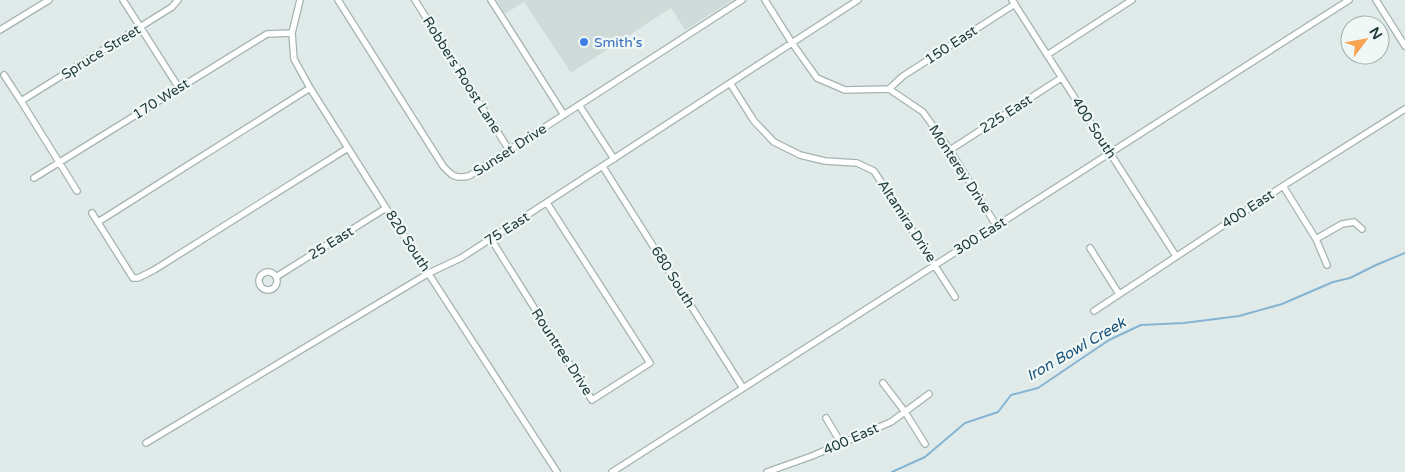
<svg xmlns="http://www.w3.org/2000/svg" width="1405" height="472" font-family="'Varela Round',sans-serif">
	<rect width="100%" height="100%" fill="#e0ebe9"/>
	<path fill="#cedbd9" d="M 497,0 L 733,0 L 685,30 L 671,8 L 571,73 L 524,2 L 505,14 Z"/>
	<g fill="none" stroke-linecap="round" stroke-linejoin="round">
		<path stroke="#85b4d3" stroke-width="2" d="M 892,472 L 925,457 L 965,423 L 998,412 L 1011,395 L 1038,388 L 1109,340 L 1141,325 L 1184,323 L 1239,316 L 1282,304 L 1333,282 L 1350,278 L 1376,265 L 1405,253"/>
		<g stroke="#a3b3b2" stroke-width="8">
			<path id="minor" d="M 123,0 L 179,88
				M 300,0 L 292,33 L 294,59 L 310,88 L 386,208 L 557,472
				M 338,0 L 443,166 C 452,176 455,179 469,176 L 742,0
				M 415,0 L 509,150
				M 491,0 L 564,115
				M 765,0 L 792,43 L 817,78 L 845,90 L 889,89 L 923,112 L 950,150 L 996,225
				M 1012,0 L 1176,256
				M 1376,0 L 1405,46
				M 0,30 L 49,0
				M 1047,55 L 1132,0
				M 4,75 L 21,101 L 77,191
				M 730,83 L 754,121 L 774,142 L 800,155 L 825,161 L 857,163 L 874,171 L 955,297
				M 889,89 L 903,76 L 1015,4
				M 21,101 L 140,27 L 172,7 L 178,0
				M 579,105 L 614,159
				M 950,150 L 1061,78
				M 603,167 L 743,388
				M 34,178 L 267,34 L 292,33
				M 1283,186 L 1316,239 L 1327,265
				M 92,213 L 133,278 L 138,278 L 154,270 L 348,148
				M 98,222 L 310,88
				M 491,239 L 592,400 L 650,363 L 547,203
				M 1316,239 L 1342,224 L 1354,222 L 1362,229
				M 1090,248 L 1119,294
				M259 281a9 9 0 1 1 18 0a9 9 0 1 1-18 0Z
				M 276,277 L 386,208
				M 1094,311 L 1283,186 L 1405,109
				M 883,383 L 905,412 L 925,444
				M 826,418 L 841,443
				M 146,443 L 429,273 L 461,258 L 858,0
				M 612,472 L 1349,0
				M 767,472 L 812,456 L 891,422 L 929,394"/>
		</g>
		<use href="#minor" stroke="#fff" stroke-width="5.5"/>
	</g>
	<circle fill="#3f7fe0" stroke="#f0f8f6" stroke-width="2" cx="584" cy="42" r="5"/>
	<g text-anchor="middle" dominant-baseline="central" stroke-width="4.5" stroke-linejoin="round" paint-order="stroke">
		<g font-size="14" fill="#366cbe" stroke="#f0f8f6" text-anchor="start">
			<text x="594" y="42">Smith's</text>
		</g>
		<g font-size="14" fill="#203c3c" stroke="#f0f8f6">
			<text transform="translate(951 45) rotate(-33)">150 East</text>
			<text transform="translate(101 52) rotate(-32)">Spruce Street</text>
			<text transform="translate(462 75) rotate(58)">Robbers Roost Lane</text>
			<text transform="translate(161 99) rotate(-32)">170 West</text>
			<text transform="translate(1006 114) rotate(-33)">225 East</text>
			<text transform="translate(1094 128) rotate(57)">400 South</text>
			<text transform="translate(510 150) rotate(-33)">Sunset Drive</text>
			<text transform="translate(960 169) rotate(57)">Monterey Drive</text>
			<text transform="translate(1248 209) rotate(-33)">400 East</text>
			<text transform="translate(907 221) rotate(57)">Altamira Drive</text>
			<text transform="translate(507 229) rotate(-33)">75 East</text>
			<text transform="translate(980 236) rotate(-32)">300 East</text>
			<text transform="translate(408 241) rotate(57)">820 South</text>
			<text transform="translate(331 243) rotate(-32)">25 East</text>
			<text transform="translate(673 277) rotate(58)">680 South</text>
			<text transform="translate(562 352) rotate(57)">Rountree Drive</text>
			<text transform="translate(851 439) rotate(-24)">400 East</text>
		</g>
		<g font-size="15" font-style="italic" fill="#18527a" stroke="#f0f8f6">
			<text transform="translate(1076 349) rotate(-30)">Iron Bowl Creek</text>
		</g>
	</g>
	<g transform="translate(1365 40) rotate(58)"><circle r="24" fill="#f0f8f6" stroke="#9dadac"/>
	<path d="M0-4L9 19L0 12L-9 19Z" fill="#f7a352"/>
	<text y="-8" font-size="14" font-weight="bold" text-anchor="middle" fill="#203c3c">N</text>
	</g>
</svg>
